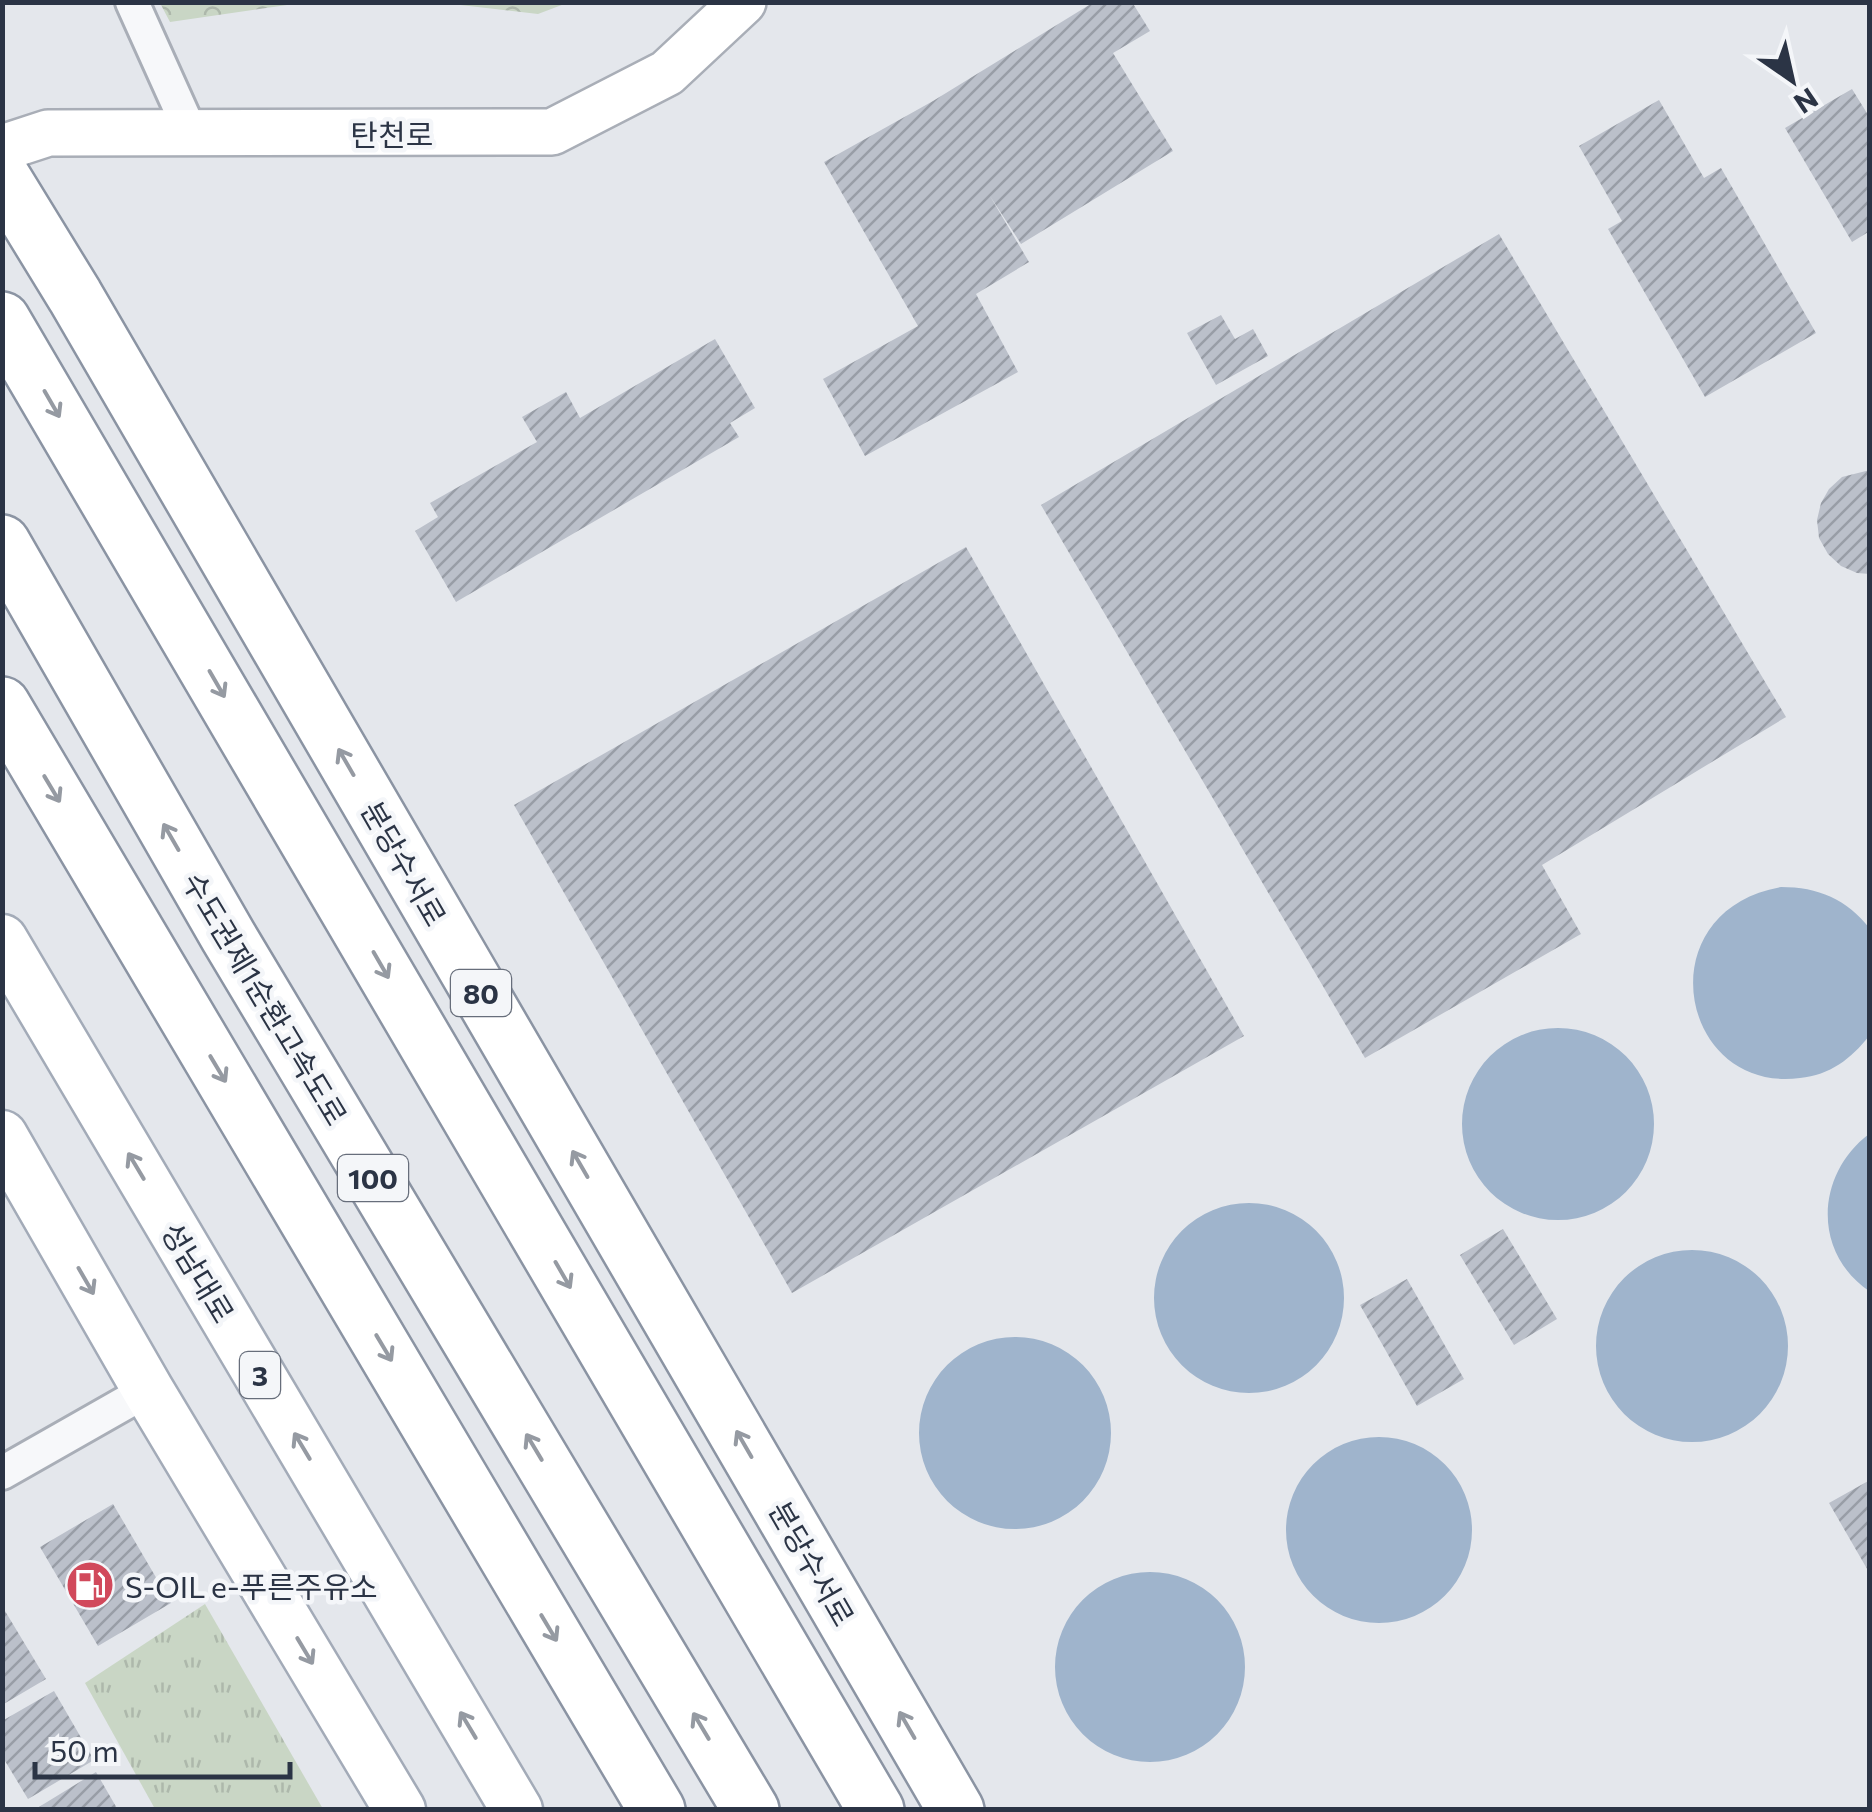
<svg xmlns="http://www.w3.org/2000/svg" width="1872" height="1812" font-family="Commissioner,'Noto Sans KR',sans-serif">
	<defs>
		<pattern id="forest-crowns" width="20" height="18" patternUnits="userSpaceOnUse" patternTransform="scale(2.5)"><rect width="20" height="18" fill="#c9d6c5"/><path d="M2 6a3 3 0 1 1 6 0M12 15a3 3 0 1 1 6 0" fill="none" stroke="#adb8ab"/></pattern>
		<pattern id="park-tufts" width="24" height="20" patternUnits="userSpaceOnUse" patternTransform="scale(2.5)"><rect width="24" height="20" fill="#c9d6c5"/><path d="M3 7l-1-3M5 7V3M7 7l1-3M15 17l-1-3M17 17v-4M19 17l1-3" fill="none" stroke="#adb8ab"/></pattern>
		<pattern id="building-hatch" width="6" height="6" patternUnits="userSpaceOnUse" patternTransform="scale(2.5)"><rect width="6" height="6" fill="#bbc0ca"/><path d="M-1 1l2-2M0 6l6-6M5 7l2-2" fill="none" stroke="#989da6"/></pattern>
	</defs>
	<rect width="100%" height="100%" fill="#e4e7ec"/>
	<path fill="url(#forest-crowns)" d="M 160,3 L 301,3 L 170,22 Z
		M 443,3 L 567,3 L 538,14 Z"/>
	<path fill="url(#park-tufts)" d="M 205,1604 L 323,1809 L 155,1809 L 85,1683 Z"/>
	<path fill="#9fb4cc" d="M 1781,887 C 1818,887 1847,899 1870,929 L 1869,1036 C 1851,1059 1830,1075 1800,1078 C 1679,1094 1645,911 1781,887 Z
		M1462 1124a96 96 0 1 1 192 0a96 96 0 1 1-192 0Z
		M 1869,1134 L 1869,1291 C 1812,1252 1816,1174 1869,1134 Z
		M1154 1298a95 95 0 1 1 190 0a95 95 0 1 1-190 0Z
		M1596 1346a96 96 0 1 1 192 0a96 96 0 1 1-192 0Z
		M919 1433a96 96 0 1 1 192 0a96 96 0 1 1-192 0Z
		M1286 1530a93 93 0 1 1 186 0a93 93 0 1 1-186 0Z
		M1055 1667a95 95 0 1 1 190 0a95 95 0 1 1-190 0Z"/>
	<path fill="url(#building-hatch)" d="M 1094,2 L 1132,2 L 1150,31 L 1113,53 L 1173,151 L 1021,244 L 990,196 L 1029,262 L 976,294 L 1018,372 L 865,456 L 823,379 L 918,326 L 824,162 L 933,101 Z
		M 1852,89 L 1870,118 L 1870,231 L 1852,242 L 1785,128 Z
		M 1659,100 L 1704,178 L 1721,168 L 1816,333 L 1705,397 L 1608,229 L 1622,221 L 1579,146 Z
		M 1499,234 L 1786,717 L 1542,865 L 1581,934 L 1365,1058 L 1041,505 Z
		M 1221,315 L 1235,339 L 1253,329 L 1268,356 L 1216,385 L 1187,333 Z
		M 715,339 L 755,408 L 730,423 L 739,437 L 456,602 L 415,531 L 438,517 L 430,503 L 537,442 L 522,417 L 566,392 L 580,418 Z
		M 1870,470 L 1870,574 L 1857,573 L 1841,566 L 1828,554 L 1819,538 L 1817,520 L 1821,503 L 1829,489 L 1842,477 Z
		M 966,547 L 1244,1036 L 792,1293 L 514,805 Z
		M 1503,1229 L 1557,1319 L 1514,1345 L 1460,1255 Z
		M 1407,1279 L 1464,1379 L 1417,1406 L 1360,1305 Z
		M 1870,1480 L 1870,1574 L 1829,1503 Z
		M 113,1504 L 171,1603 L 98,1646 L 40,1547 Z
		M 2,1606 L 46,1679 L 2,1705 Z
		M 54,1691 L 94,1760 L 28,1799 L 2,1756 L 2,1721 Z
		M 96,1772 L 118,1810 L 34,1810 Z"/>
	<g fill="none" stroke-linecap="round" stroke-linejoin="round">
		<g stroke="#a9aeb7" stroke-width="38">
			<path id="minor" d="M 132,2 L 191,133
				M 2,1473 L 148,1390"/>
		</g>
		<g stroke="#a9aeb7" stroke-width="50">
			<path id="secondary" d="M 2,148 L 48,133 L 552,132 L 667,73 L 743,2"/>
		</g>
		<g stroke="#a3abb8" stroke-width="55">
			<path id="primary" d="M 2,940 L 517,1810
				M 2,1136 L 148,1390 L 400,1810"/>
		</g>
		<g stroke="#8b94a3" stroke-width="60">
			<path id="trunk" d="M 2,177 L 75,296 L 956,1810
				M 2,320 L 876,1810"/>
		</g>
		<g stroke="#8b94a3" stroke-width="60">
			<path id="motorway" d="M 2,543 L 228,936 L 751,1810
				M 2,705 L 657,1810"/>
		</g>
		<use href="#minor" stroke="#f7f8fa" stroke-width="32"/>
		<use href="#secondary" stroke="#fff" stroke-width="45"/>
		<use href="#primary" stroke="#fff" stroke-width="50"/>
		<use href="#trunk" stroke="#fff" stroke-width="55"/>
		<use href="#motorway" stroke="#fff" stroke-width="55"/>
	</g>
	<defs><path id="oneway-shaft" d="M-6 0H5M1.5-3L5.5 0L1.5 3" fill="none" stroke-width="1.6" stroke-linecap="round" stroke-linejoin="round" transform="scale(2.5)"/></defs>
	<g stroke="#959aa2">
		<use href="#oneway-shaft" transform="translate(52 404) rotate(60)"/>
		<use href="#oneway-shaft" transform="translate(217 684) rotate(60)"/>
		<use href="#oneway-shaft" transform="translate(346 762) rotate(-120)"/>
		<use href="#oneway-shaft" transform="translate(52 789) rotate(59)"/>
		<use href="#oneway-shaft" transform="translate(171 837) rotate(-120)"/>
		<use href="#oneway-shaft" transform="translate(381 965) rotate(60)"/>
		<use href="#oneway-shaft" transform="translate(218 1069) rotate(59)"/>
		<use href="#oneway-shaft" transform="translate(580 1164) rotate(-120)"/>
		<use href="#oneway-shaft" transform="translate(136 1166) rotate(-121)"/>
		<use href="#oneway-shaft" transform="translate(563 1275) rotate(60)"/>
		<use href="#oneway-shaft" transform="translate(86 1281) rotate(60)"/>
		<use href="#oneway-shaft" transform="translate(384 1348) rotate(59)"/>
		<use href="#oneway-shaft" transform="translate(744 1444) rotate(-120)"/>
		<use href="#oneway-shaft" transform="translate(302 1446) rotate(-121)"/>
		<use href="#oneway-shaft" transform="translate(534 1447) rotate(-121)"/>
		<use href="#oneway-shaft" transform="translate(549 1628) rotate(59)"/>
		<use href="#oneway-shaft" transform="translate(305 1651) rotate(59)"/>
		<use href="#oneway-shaft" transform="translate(468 1725) rotate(-121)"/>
		<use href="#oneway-shaft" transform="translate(907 1725) rotate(-120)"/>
		<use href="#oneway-shaft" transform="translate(701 1726) rotate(-121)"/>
	</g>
	<defs>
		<g id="fuel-disc" transform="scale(2.5)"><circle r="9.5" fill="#d1495b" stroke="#f4f6f9"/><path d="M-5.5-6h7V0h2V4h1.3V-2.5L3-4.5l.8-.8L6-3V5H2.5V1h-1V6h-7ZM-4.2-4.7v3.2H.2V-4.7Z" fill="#fff"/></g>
	</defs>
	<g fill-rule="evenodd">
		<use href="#fuel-disc" x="90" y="1585"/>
	</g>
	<g text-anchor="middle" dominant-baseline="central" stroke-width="9" stroke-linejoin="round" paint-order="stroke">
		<g fill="#f4f6f9" stroke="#676e7b" stroke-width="2.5">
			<rect x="451" y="970" width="60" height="46" rx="8"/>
			<rect x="338" y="1155" width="70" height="46" rx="8"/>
			<rect x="240" y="1352" width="40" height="46" rx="8"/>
		</g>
		<g font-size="28" font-weight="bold" fill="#2b3445">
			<text x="481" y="993">80</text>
			<text x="373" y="1178">100</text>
			<text x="260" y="1375">3</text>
		</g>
		<g font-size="30" fill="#2b3445" stroke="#f4f6f9">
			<text x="392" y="133">탄천로</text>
			<text transform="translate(405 863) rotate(60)">분당수서로</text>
			<text transform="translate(266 998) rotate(59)">수도권제1순환고속도로</text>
			<text transform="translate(199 1272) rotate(59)">성남대로</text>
			<text transform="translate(813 1563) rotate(60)">분당수서로</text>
		</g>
		<g font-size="30" fill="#2b3445" stroke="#f4f6f9" text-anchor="start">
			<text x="125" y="1585">S-OIL e-푸른주유소</text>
		</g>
	</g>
	<rect width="1872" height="1812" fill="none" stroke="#2b3445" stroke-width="10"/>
	<g transform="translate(1792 80) rotate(146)" stroke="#f4f6f9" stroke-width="8" paint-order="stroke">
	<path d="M0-8L18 38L0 25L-18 38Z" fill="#2b3445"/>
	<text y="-15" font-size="28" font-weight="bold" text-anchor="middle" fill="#2b3445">N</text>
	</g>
	<path d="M35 1762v15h255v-15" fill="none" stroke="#2b3445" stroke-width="5"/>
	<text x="50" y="1762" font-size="30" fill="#2b3445" stroke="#f4f6f9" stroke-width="8" paint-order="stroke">50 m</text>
</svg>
